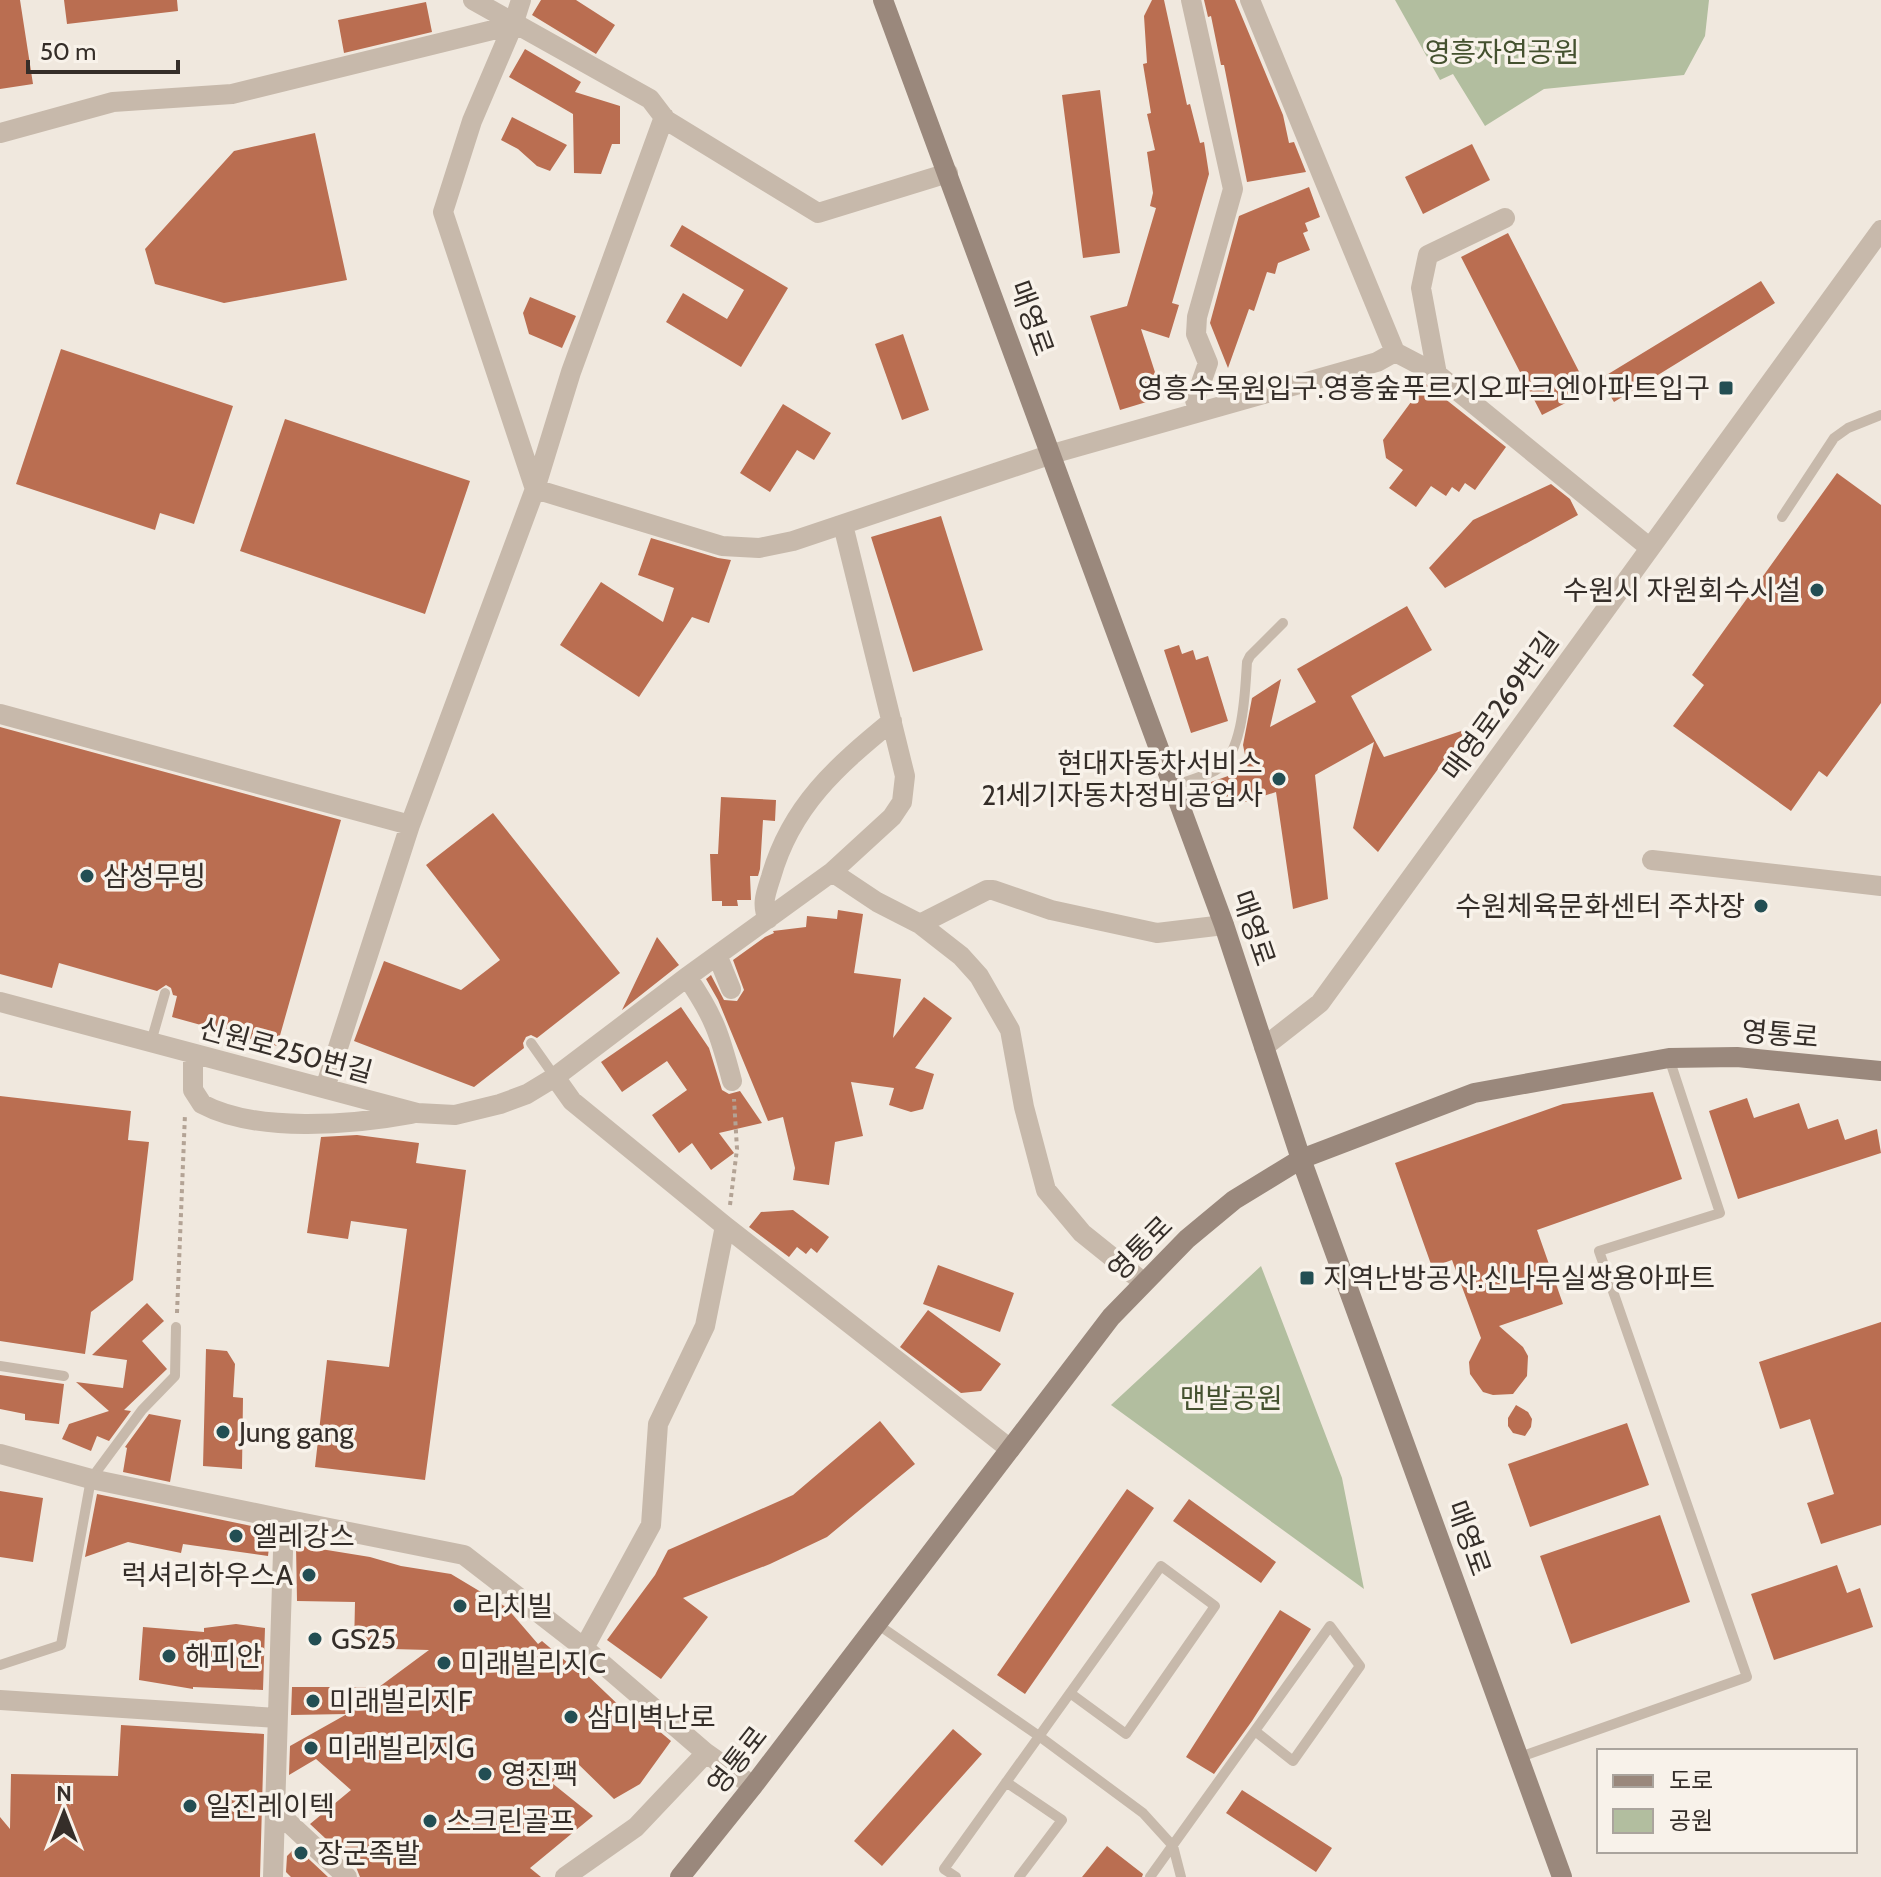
<svg xmlns="http://www.w3.org/2000/svg" width="1881" height="1877" font-family="Cabin,'Noto Sans KR',sans-serif">
	<rect width="100%" height="100%" fill="#f0e8de"/>
	<path fill="#b2be9f" d="M 1395,0 L 1709,0 L 1705,36 L 1684,75 L 1544,89 L 1485,126 L 1453,74 L 1440,80 Z
		M 1261,1266 L 1342,1478 L 1364,1589 L 1111,1405 Z"/>
	<path fill="#ba6e51" d="M 0,0 L 20,0 L 33,84 L 0,89 Z
		M 64,0 L 177,0 L 178,11 L 67,24 Z
		M 541,0 L 576,0 L 615,25 L 596,54 L 532,15 Z
		M 1152,0 L 1164,0 L 1187,105 L 1190,104 L 1200,143 L 1204,142 L 1209,174 L 1172,303 L 1179,305 L 1169,338 L 1141,329 L 1163,397 L 1120,410 L 1090,316 L 1127,306 L 1156,208 L 1150,206 L 1153,193 L 1147,152 L 1155,150 L 1147,114 L 1151,113 L 1143,64 L 1147,63 L 1144,16 Z
		M 1204,0 L 1235,0 L 1283,115 L 1289,143 L 1294,142 L 1306,172 L 1247,182 L 1224,65 L 1221,65 L 1211,16 L 1208,17 Z
		M 426,2 L 432,32 L 344,53 L 338,20 Z
		M 525,49 L 581,82 L 575,92 L 620,106 L 620,144 L 612,144 L 601,174 L 574,173 L 573,114 L 509,77 Z
		M 1100,90 L 1120,253 L 1083,258 L 1062,95 Z
		M 512,117 L 567,145 L 550,171 L 537,166 L 518,149 L 501,140 Z
		M 315,133 L 347,280 L 224,303 L 155,284 L 145,249 L 234,151 Z
		M 1472,144 L 1490,180 L 1423,214 L 1405,177 Z
		M 1309,187 L 1320,217 L 1305,223 L 1308,231 L 1303,233 L 1310,250 L 1278,263 L 1275,274 L 1267,272 L 1254,311 L 1249,309 L 1228,368 L 1210,323 L 1239,216 Z
		M 682,225 L 788,288 L 741,367 L 666,322 L 683,293 L 727,319 L 744,290 L 670,246 Z
		M 1508,233 L 1589,391 L 1542,415 L 1461,257 Z
		M 1761,281 L 1775,303 L 1614,402 L 1600,379 Z
		M 530,297 L 576,316 L 562,348 L 529,334 L 523,313 Z
		M 903,334 L 929,410 L 902,420 L 875,344 Z
		M 61,349 L 233,406 L 194,524 L 160,513 L 155,530 L 16,484 Z
		M 1425,383 L 1506,447 L 1475,490 L 1465,483 L 1459,492 L 1452,487 L 1446,496 L 1431,486 L 1416,507 L 1389,488 L 1403,470 L 1386,458 L 1383,440 Z
		M 783,404 L 831,433 L 814,460 L 797,450 L 770,492 L 740,473 Z
		M 285,419 L 470,481 L 425,614 L 240,551 Z
		M 1837,473 L 1881,505 L 1881,703 L 1827,777 L 1819,771 L 1791,811 L 1673,726 L 1704,685 L 1692,675 Z
		M 1551,484 L 1570,499 L 1578,515 L 1445,588 L 1429,568 L 1473,520 Z
		M 941,516 L 983,650 L 913,672 L 871,537 Z
		M 651,538 L 718,558 L 731,560 L 709,623 L 692,617 L 639,697 L 560,645 L 601,582 L 663,622 L 674,588 L 638,575 Z
		M 1407,606 L 1432,650 L 1351,696 L 1384,757 L 1467,729 L 1378,852 L 1353,828 L 1374,742 L 1315,775 L 1328,899 L 1293,909 L 1276,792 L 1220,810 L 1211,782 L 1248,769 L 1243,745 L 1252,698 L 1281,679 L 1270,727 L 1316,702 L 1297,669 Z
		M 1179,645 L 1182,654 L 1193,650 L 1196,660 L 1208,656 L 1228,721 L 1191,733 L 1164,650 Z
		M 0,727 L 341,820 L 277,1046 L 172,1017 L 177,996 L 173,995 L 171,988 L 166,985 L 157,991 L 59,963 L 52,988 L 0,974 Z
		M 721,797 L 776,800 L 775,821 L 763,820 L 760,869 L 758,876 L 750,876 L 751,900 L 737,900 L 738,906 L 722,906 L 722,901 L 712,901 L 710,854 L 718,854 Z
		M 493,813 L 620,973 L 537,1038 L 531,1035 L 526,1037 L 523,1043 L 524,1048 L 474,1087 L 354,1041 L 384,961 L 461,990 L 500,960 L 426,865 Z
		M 838,910 L 863,914 L 854,973 L 901,979 L 893,1038 L 924,997 L 952,1018 L 915,1068 L 934,1074 L 923,1109 L 911,1112 L 889,1105 L 894,1088 L 851,1082 L 863,1136 L 835,1142 L 829,1185 L 793,1180 L 795,1168 L 783,1117 L 768,1121 L 718,1000 L 706,979 L 711,975 L 724,1000 L 737,1001 L 744,990 L 733,960 L 765,937 L 774,933 L 773,931 L 806,927 L 807,916 L 837,919 Z
		M 657,937 L 679,965 L 622,1010 Z
		M 681,1007 L 709,1048 L 722,1090 L 729,1094 L 740,1091 L 762,1123 L 719,1133 L 734,1153 L 711,1170 L 692,1143 L 679,1153 L 652,1115 L 687,1090 L 667,1061 L 622,1092 L 601,1062 Z
		M 1653,1092 L 1682,1179 L 1537,1230 L 1563,1304 L 1499,1326 L 1523,1347 L 1528,1356 L 1527,1376 L 1513,1394 L 1493,1395 L 1483,1392 L 1470,1374 L 1469,1362 L 1481,1338 L 1452,1260 L 1432,1267 L 1395,1163 L 1563,1104 Z
		M 0,1096 L 131,1111 L 128,1140 L 149,1142 L 133,1280 L 91,1312 L 85,1354 L 0,1341 Z
		M 1747,1098 L 1754,1118 L 1799,1103 L 1808,1129 L 1838,1119 L 1845,1140 L 1877,1129 L 1881,1153 L 1738,1199 L 1709,1111 Z
		M 357,1135 L 419,1143 L 416,1163 L 466,1170 L 425,1480 L 315,1467 L 327,1360 L 389,1367 L 407,1229 L 351,1221 L 348,1239 L 307,1233 L 321,1137 Z
		M 793,1210 L 829,1237 L 817,1253 L 811,1248 L 806,1254 L 797,1247 L 789,1257 L 749,1227 L 761,1212 Z
		M 938,1265 L 1014,1293 L 1000,1332 L 923,1304 Z
		M 147,1303 L 164,1321 L 142,1341 L 167,1369 L 124,1410 L 131,1411 L 109,1441 L 97,1436 L 91,1451 L 62,1439 L 69,1424 L 109,1411 L 76,1382 L 123,1388 L 127,1360 L 92,1355 Z
		M 928,1310 L 1001,1364 L 981,1391 L 961,1393 L 900,1347 Z
		M 1881,1322 L 1881,1525 L 1821,1544 L 1807,1503 L 1834,1494 L 1810,1419 L 1780,1429 L 1759,1362 Z
		M 206,1349 L 227,1351 L 235,1364 L 233,1397 L 243,1398 L 242,1469 L 203,1466 Z
		M 0,1375 L 64,1384 L 59,1424 L 25,1420 L 25,1414 L 0,1409 Z
		M 1516,1405 L 1528,1412 L 1532,1419 L 1531,1427 L 1525,1436 L 1513,1433 L 1508,1426 L 1508,1418 Z
		M 149,1414 L 181,1420 L 170,1482 L 123,1472 L 127,1448 L 125,1447 Z
		M 880,1421 L 915,1464 L 827,1537 L 770,1564 L 683,1598 L 708,1617 L 661,1679 L 607,1640 L 655,1575 L 668,1550 L 793,1495 Z
		M 1627,1423 L 1649,1485 L 1530,1527 L 1508,1464 Z
		M 1127,1489 L 1154,1508 L 1025,1694 L 997,1675 Z
		M 0,1491 L 43,1498 L 33,1562 L 0,1557 Z
		M 97,1494 L 271,1530 L 268,1556 L 183,1544 L 181,1553 L 128,1542 L 85,1557 Z
		M 1189,1499 L 1276,1562 L 1261,1583 L 1173,1521 Z
		M 1660,1515 L 1690,1602 L 1571,1644 L 1540,1556 Z
		M 296,1545 L 370,1557 L 401,1566 L 451,1574 L 506,1607 L 538,1644 L 542,1641 L 581,1674 L 584,1672 L 629,1715 L 634,1710 L 671,1741 L 640,1784 L 614,1799 L 572,1758 L 552,1783 L 593,1816 L 530,1868 L 541,1877 L 360,1877 L 356,1867 L 310,1824 L 351,1790 L 316,1759 L 289,1775 L 290,1746 L 347,1714 L 291,1715 L 292,1687 L 379,1687 L 429,1650 L 354,1648 L 355,1602 L 297,1601 Z
		M 1837,1565 L 1847,1593 L 1860,1588 L 1873,1627 L 1774,1660 L 1751,1594 Z
		M 1280,1610 L 1311,1629 L 1252,1721 L 1214,1774 L 1186,1757 Z
		M 236,1624 L 265,1628 L 263,1690 L 193,1687 L 193,1689 L 139,1680 L 143,1627 L 204,1632 L 204,1628 Z
		M 121,1725 L 264,1734 L 260,1877 L 0,1877 L 0,1817 L 10,1829 L 11,1774 L 118,1776 Z
		M 953,1729 L 982,1754 L 882,1866 L 854,1841 Z
		M 1242,1790 L 1332,1848 L 1316,1872 L 1226,1813 Z
		M 1107,1846 L 1143,1874 L 1142,1877 L 1082,1877 Z
		M 296,1847 L 328,1877 L 291,1877 L 286,1872 L 287,1856 Z"/>
	<g fill="none" stroke-linecap="round" stroke-linejoin="round">
		<path stroke="#b3a395" stroke-width="4" stroke-dasharray="4 4" stroke-linecap="butt" d="M 730,1205 L 737,1149 L 734,1099
			M 177,1313 L 185,1114"/>
		<path stroke="#c7b9ab" stroke-width="10" d="M 1782,517 L 1834,438 L 1848,428 L 1881,415
			M 1173,786 C 1187,781 1203,777 1216,770 C 1244,754 1245,691 1247,662 L 1250,656 L 1283,623
			M 151,1042 L 165,993
			M 531,1043 L 555,1077
			M 0,1366 L 64,1376
			M 877,1624 L 1039,1736 L 1143,1813 L 1173,1846 L 1181,1877
			M 0,1665 L 61,1645 L 91,1479 L 142,1410 L 175,1376 L 176,1327
			M 1520,1757 L 1747,1677 L 1599,1251 L 1720,1213 L 1669,1058
			M 1006,1782 L 1062,1820 L 1019,1877
			M 956,1877 L 944,1869 L 1161,1566 L 1215,1606 L 1126,1734 L 1070,1693
			M 1150,1877 L 1330,1626 L 1360,1666 L 1293,1761 L 1255,1731"/>
		<path stroke="#c7b9ab" stroke-width="20" d="M 473,0 L 650,99 L 666,120 L 818,213 L 948,173
			M 521,0 L 513,25 L 472,121 L 443,212 L 535,489 L 722,546 L 759,548 L 793,541 L 1052,454 L 1377,362 L 1395,352 L 1437,374
			M 1191,0 L 1233,189 L 1197,317 L 1196,334 L 1208,363 L 1195,400 L 1199,412
			M 1250,0 L 1395,352
			M 0,133 L 113,102 L 232,94 L 513,25
			M 1505,218 L 1428,255 L 1421,288 L 1437,374 L 1650,548
			M 0,714 L 410,825
			M 1652,860 L 1881,886
			M 832,872 L 877,902 L 920,924 L 961,956 L 979,976 L 1010,1030 L 1024,1107 L 1046,1190 L 1082,1233 L 1143,1282
			M 768,919 C 761,904 766,893 771,877 C 791,806 837,766 892,721
			M 920,924 L 987,890 L 993,890 L 1051,910 L 1157,933 L 1224,925
			M 715,957 L 720,962 L 731,989
			M 687,977 C 714,1016 720,1035 732,1081
			M 0,1002 L 417,1113 L 455,1115 L 500,1104 L 527,1094 L 555,1077 L 687,977 L 832,872 L 892,817 L 902,802 L 905,776 L 843,525
			M 1264,1047 L 1320,1003 L 1881,230
			M 193,1055 L 193,1090 L 202,1104 C 256,1133 352,1125 411,1114
			M 555,1077 L 572,1101 L 725,1226 L 1010,1449
			M 325,1088 L 410,825 L 535,489 L 571,372 L 664,117
			M 0,1454 L 91,1479 L 284,1519
			M 584,1648 L 651,1525 L 658,1424 L 705,1326 L 725,1226
			M 0,1700 L 277,1718
			M 274,1809 L 347,1877
			M 273,1877 L 284,1519 L 464,1555 L 584,1648 L 706,1753 L 753,1786
			M 565,1877 L 636,1827 L 706,1753"/>
		<path stroke="#9a887c" stroke-width="20" d="M 883,0 L 1224,925 L 1301,1159 L 1562,1877
			M 680,1877 L 753,1786 L 1111,1317 L 1187,1239 L 1234,1200 L 1301,1159 L 1474,1093 L 1669,1058 L 1737,1057 L 1881,1071"/>
	</g>
	<g fill="#234e53" stroke="#f8f2ea" stroke-width="3">
		<rect x="1718" y="380" width="16" height="16" rx="4"/>
		<circle cx="1817" cy="590" r="8"/>
		<circle cx="1279" cy="779" r="8"/>
		<circle cx="87" cy="876" r="8"/>
		<circle cx="1761" cy="906" r="8"/>
		<rect x="1299" y="1270" width="16" height="16" rx="4"/>
		<circle cx="223" cy="1432" r="8"/>
		<circle cx="236" cy="1536" r="8"/>
		<circle cx="309" cy="1575" r="8"/>
		<circle cx="460" cy="1606" r="8"/>
		<circle cx="315" cy="1639" r="8"/>
		<circle cx="169" cy="1656" r="8"/>
		<circle cx="444" cy="1663" r="8"/>
		<circle cx="313" cy="1701" r="8"/>
		<circle cx="571" cy="1717" r="8"/>
		<circle cx="311" cy="1748" r="8"/>
		<circle cx="485" cy="1774" r="8"/>
		<circle cx="190" cy="1806" r="8"/>
		<circle cx="430" cy="1821" r="8"/>
		<circle cx="301" cy="1853" r="8"/>
	</g>
	<g text-anchor="middle" dominant-baseline="central" stroke-width="7" stroke-linejoin="round" paint-order="stroke">
		<g font-size="28" fill="#44512f" stroke="#f8f2ea">
			<text x="1502" y="52">영흥자연공원</text>
			<text x="1231" y="1398">맨발공원</text>
		</g>
		<g font-size="28" fill="#352e29" stroke="#f8f2ea">
			<text transform="translate(1032 318) rotate(70)">매영로</text>
			<text transform="translate(1500 706) rotate(-54)">매영로269번길</text>
			<text transform="translate(1254 928) rotate(71)">매영로</text>
			<text transform="translate(1780 1034) rotate(5)">영통로</text>
			<text transform="translate(286 1050) rotate(15)">신원로250번길</text>
			<text transform="translate(1140 1248) rotate(-45)">영통로</text>
			<text transform="translate(1469 1538) rotate(70)">매영로</text>
			<text transform="translate(737 1760) rotate(-52)">영통로</text>
		</g>
		<g font-size="28" fill="#352e29" stroke="#f8f2ea" text-anchor="start">
			<text x="1710" y="388" text-anchor="end">영흥수목원입구.영흥숲푸르지오파크엔아파트입구</text>
			<text x="1801" y="590" text-anchor="end">수원시 자원회수시설</text>
			<text x="1263" y="763" text-anchor="end">현대자동차서비스<tspan x="1263" dy="32">21세기자동차정비공업사</tspan></text>
			<text x="103" y="876">삼성무빙</text>
			<text x="1745" y="906" text-anchor="end">수원체육문화센터 주차장</text>
			<text x="1323" y="1278">지역난방공사.신나무실쌍용아파트</text>
			<text x="239" y="1432">Jung gang</text>
			<text x="252" y="1536">엘레강스</text>
			<text x="293" y="1575" text-anchor="end">럭셔리하우스A</text>
			<text x="476" y="1606">리치빌</text>
			<text x="331" y="1639">GS25</text>
			<text x="185" y="1656">해피안</text>
			<text x="460" y="1663">미래빌리지C</text>
			<text x="329" y="1701">미래빌리지F</text>
			<text x="587" y="1717">삼미벽난로</text>
			<text x="327" y="1748">미래빌리지G</text>
			<text x="501" y="1774">영진팩</text>
			<text x="206" y="1806">일진레이텍</text>
			<text x="446" y="1821">스크린골프</text>
			<text x="317" y="1853">장군족발</text>
		</g>
	</g>
	<rect x="1597" y="1749" width="260" height="104" fill="#f8f2ea" stroke="#aaa49d" stroke-width="2"/>
	<rect x="1613" y="1775" width="40" height="12" fill="#9a887c" stroke="#aaa49d" stroke-width="2"/>
	<text x="1669" y="1789" font-size="24" fill="#352e29">도로</text>
	<rect x="1613" y="1809" width="40" height="24" fill="#b2be9f" stroke="#aaa49d" stroke-width="2"/>
	<text x="1669" y="1829" font-size="24" fill="#352e29">공원</text>
	<g transform="translate(64 1813)" stroke="#f8f2ea" stroke-width="6" paint-order="stroke">
	<path d="M0-6L14 30L0 20L-14 30Z" fill="#352e29"/>
	<text y="-12" font-size="22" font-weight="bold" text-anchor="middle" fill="#352e29">N</text>
	</g>
	<path d="M28 60v12h150v-12" fill="none" stroke="#352e29" stroke-width="4"/>
	<text x="40" y="60" font-size="24" fill="#352e29" stroke="#f8f2ea" stroke-width="6" paint-order="stroke">50 m</text>
</svg>
